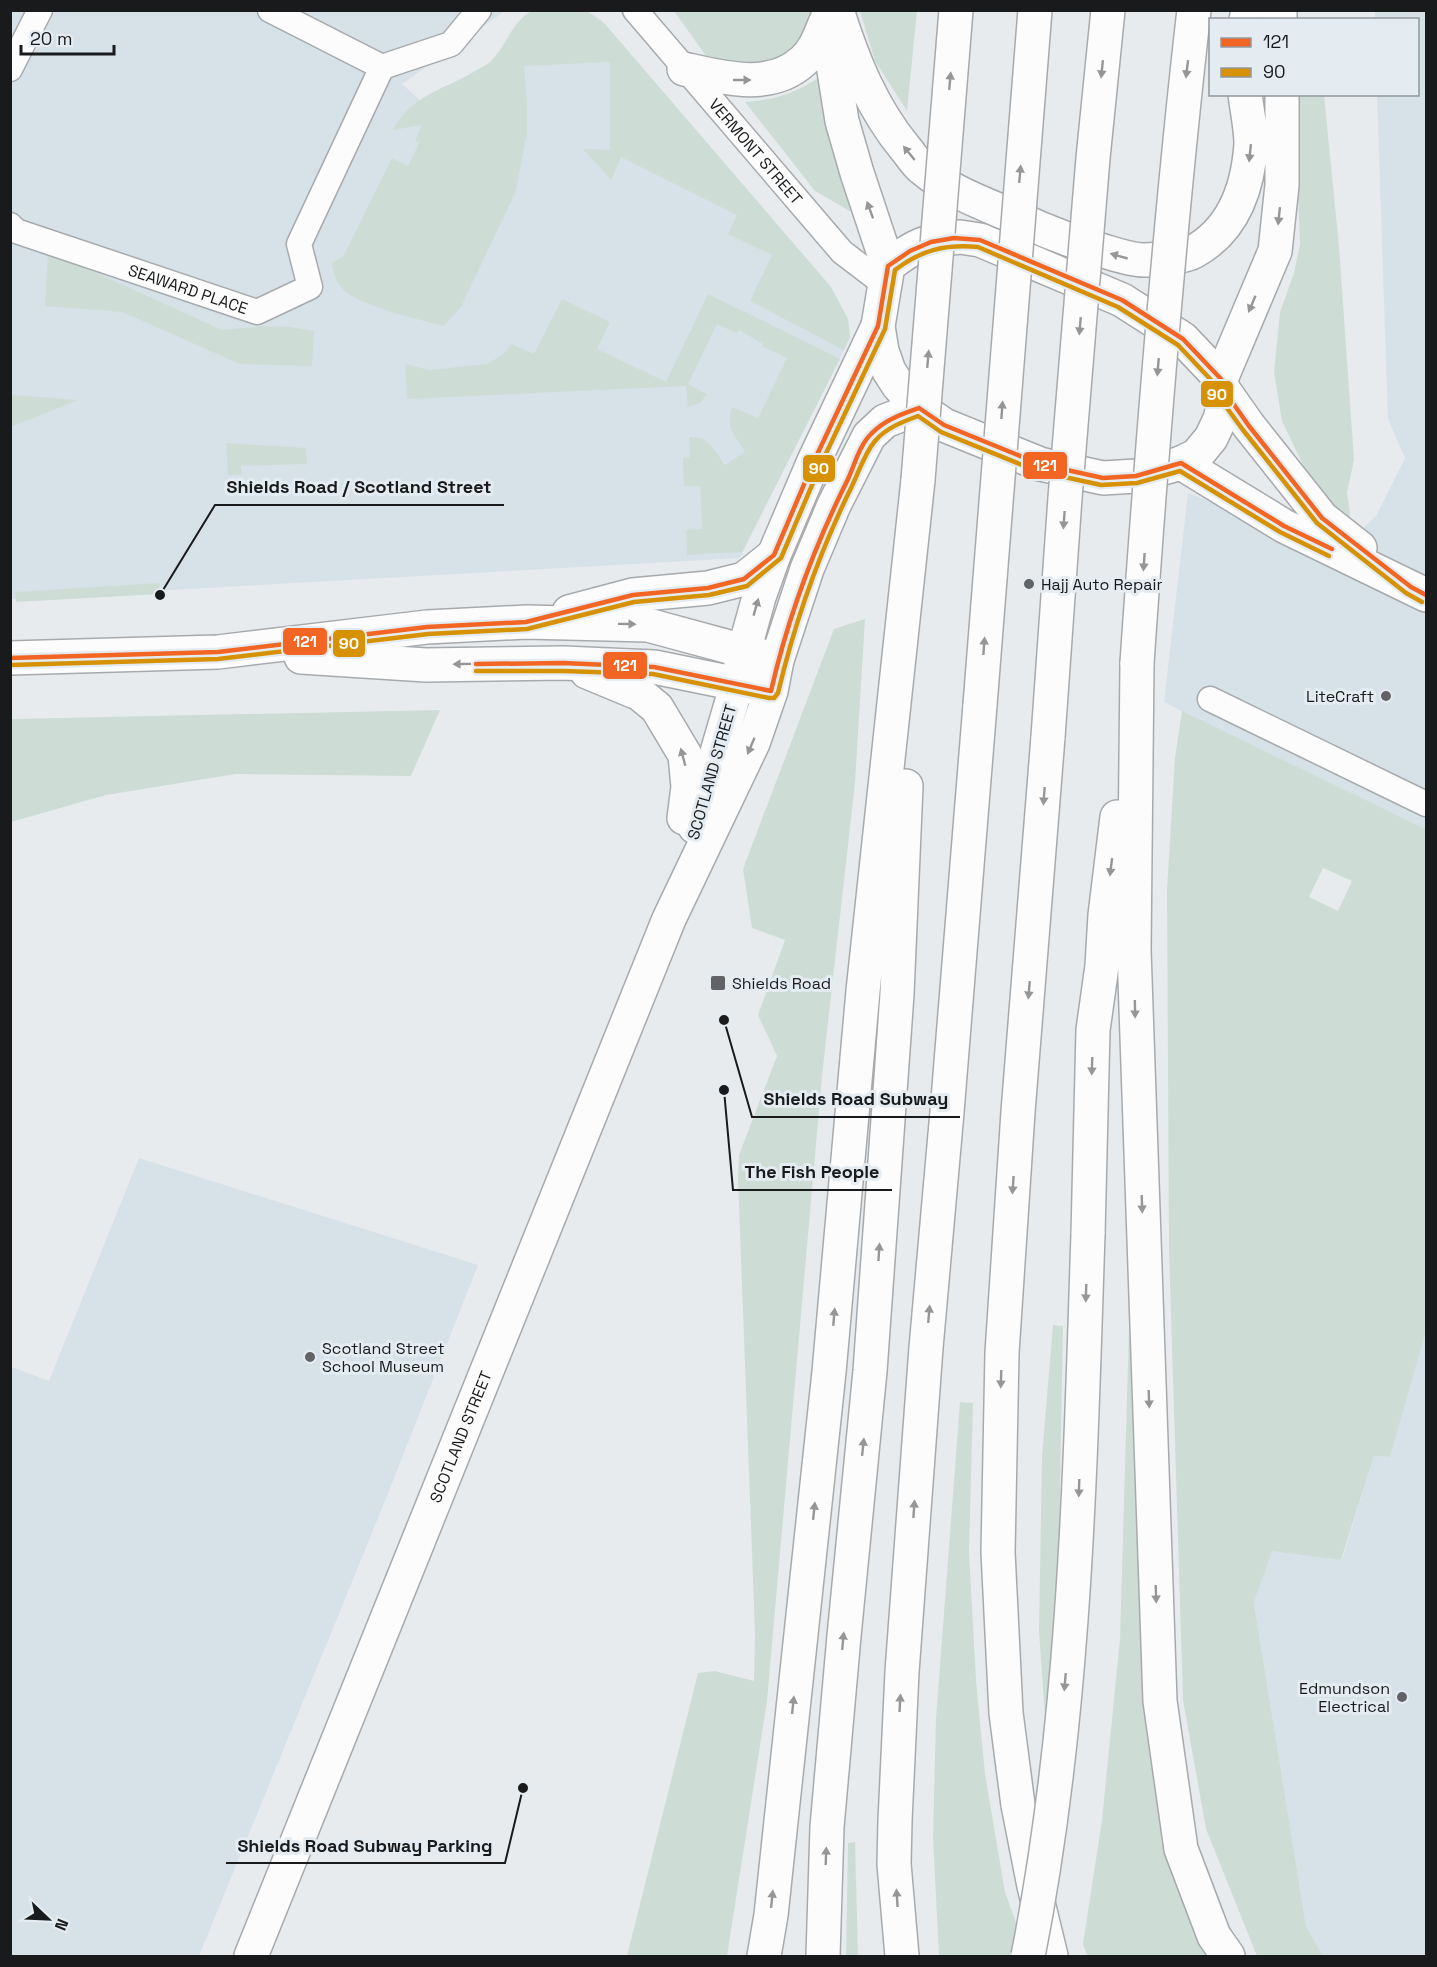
<svg xmlns="http://www.w3.org/2000/svg" width="1437" height="1967" font-family="'Space Grotesk',sans-serif">
	<rect width="100%" height="100%" fill="#e8ebee"/>
	<path fill="#d7e1e8" d="M 11,11 L 505,11 L 402,84 L 434,113 L 466,130 L 524,15 L 533,11 L 586,11 L 593,14 L 604,23 L 831,287 L 848,319 L 850,337 L 844,350 L 740,558 L 11,599 Z
		M 1375,11 L 1426,11 L 1426,906 L 1425,905 L 1398,820 L 1164,702 L 1188,493 L 1289,531 L 1363,528 L 1376,516 L 1405,458 L 1388,419 L 1377,95 L 1418,94 L 1418,20 L 1375,19 Z
		M 139,1158 L 478,1265 L 385,1501 L 199,1956 L 11,1956 L 11,1367 L 49,1381 Z
		M 1426,1331 L 1426,1956 L 1323,1956 L 1306,1926 L 1254,1603 L 1272,1550 L 1342,1560 L 1374,1456 L 1390,1457 Z"/>
	<path fill="#cdddd5" fill-rule="evenodd" d="M 533,10 L 586,11 L 604,23 L 831,287 L 848,319 L 850,337 L 844,350 L 750,301 L 772,255 L 728,234 L 737,215 L 621,157 L 611,180 L 583,149 L 610,150 L 610,62 L 524,66 L 527,103 L 527,133 L 516,191 L 461,307 L 443,326 C 421,320 360,306 345,291 C 336,283 333,273 332,262 L 343,257 L 392,158 L 408,166 L 419,143 L 415,141 L 422,125 L 393,130 C 412,94 444,90 475,71 C 480,68 487,65 491,61 C 507,45 511,22 533,10 Z
		M 815,10 L 793,58 L 772,68 L 709,60 L 674,11 Z
		M 860,11 L 917,11 L 907,111 L 875,61 Z
		M 826,73 L 860,217 L 815,191 L 745,102 C 781,99 797,92 826,73 Z
		M 1294,95 L 1324,95 L 1325,105 L 1339,246 L 1354,460 L 1347,493 L 1350,512 L 1349,523 L 1329,504 L 1304,467 L 1282,421 L 1274,372 L 1280,312 L 1294,273 L 1300,244 Z
		M 48,251 L 222,330 L 263,326 L 290,327 L 314,331 L 312,366 L 240,364 L 122,312 L 45,306 Z
		M 708,294 L 840,359 L 742,552 L 687,555 L 686,530 L 702,529 L 700,486 L 684,486 L 683,458 L 690,457 L 689,437 C 709,436 714,450 725,465 L 745,452 C 734,434 726,429 732,407 L 758,418 L 787,358 L 762,346 L 763,344 L 739,330 L 736,333 L 717,324 L 688,384 L 707,394 L 700,403 L 688,407 L 686,386 L 407,399 L 405,364 L 430,370 L 487,364 L 502,355 L 512,344 L 534,354 L 562,299 L 610,322 L 597,349 L 666,382 Z
		M 10,395 L 11,395 L 78,400 L 11,427 Z
		M 226,443 L 306,448 L 307,464 L 241,466 L 241,475 L 228,475 Z
		M 159,583 L 160,594 L 16,602 L 15,592 Z
		M 865,619 L 855,783 L 822,1076 L 767,1701 L 727,1956 L 627,1956 L 698,1673 L 715,1671 L 754,1681 L 755,1633 L 738,1178 L 739,1155 L 777,1056 L 758,1015 L 785,940 L 752,928 L 743,869 L 834,629 Z
		M 440,710 L 411,776 L 236,774 L 106,795 L 11,822 L 11,719 Z
		M 1182,711 L 1425,829 L 1426,1331 L 1390,1457 L 1374,1456 L 1341,1560 L 1272,1551 L 1254,1603 L 1306,1926 L 1323,1956 L 1257,1956 L 1206,1829 L 1183,1700 L 1169,1251 L 1167,890 L 1175,758 ZM 1323,868 L 1352,881 L 1338,911 L 1309,897 Z
		M 1053,1325 L 1063,1326 L 1059,1544 L 1046,1731 L 1039,1631 L 1042,1456 Z
		M 1129,1328 L 1147,1594 L 1211,1956 L 1087,1956 L 1083,1944 L 1102,1820 L 1120,1639 Z
		M 960,1402 L 973,1403 L 969,1552 L 976,1680 L 985,1774 L 1005,1892 L 1019,1931 L 1013,1956 L 939,1956 L 933,1838 L 936,1718 Z
		M 855,1842 L 858,1956 L 846,1956 L 848,1843 Z"/>
	<g fill="none" stroke-linecap="round" stroke-linejoin="round">
		<g stroke="#a7aaad" stroke-width="27">
			<g id="street">
				<path d="M 270,10 L 382,67 L 451,44 L 479,10"/>
				<path id="s1" d="M 635,10 L 842,252 L 884,284"/>
				<path d="M 10,69 L 40,10"/>
				<path id="s2" d="M 10,225 L 16,231 L 257,312 L 310,287 L 299,244 L 382,67"/>
				<path d="M 1210,699 L 1426,804"/>
			</g>
		</g>
		<g stroke="#a7aaad" stroke-width="36">
			<g id="secondary">
				<path d="M 960,237 L 980,240 L 1122,300 L 1183,339 L 1221,379 L 1223,389 L 1224,402 L 1220,419 L 1211,438 L 1197,455 L 1181,463 L 1136,476 L 1103,478 L 1040,464 L 944,425 L 919,408 L 898,385 L 889,371 L 882,351 L 878,326 L 888,266 C 914,245 927,240 960,237 Z"/>
				<path d="M 1223,389 L 1249,426 L 1322,518 L 1360,548"/>
				<path d="M 1181,463 L 1284,526 L 1426,595"/>
				<path d="M 569,612 L 633,595 L 708,588 L 744,579 L 774,555"/>
				<path d="M 301,657 L 426,665 L 563,663 L 654,667 L 757,688"/>
				<path d="M 10,658 L 218,652 L 427,627 L 526,622 L 648,625 L 777,660"/>
				<path d="M 587,672 L 640,694 L 657,708 L 685,755 L 688,787 L 684,818"/>
				<path d="M 695,827 L 737,684 L 744,651 L 759,597 L 774,555 L 814,461 L 878,326"/>
				<path id="s3" d="M 251,1956 L 669,919 L 753,743 L 771,691 L 777,660 L 807,569 L 834,505 L 869,436 L 885,421 L 919,408"/>
			</g>
		</g>
		<g stroke="#a7aaad" stroke-width="36">
			<path id="highway" d="M 837,10 C 853,61 872,108 905,148 C 911,155 916,164 923,169 C 951,193 986,204 1019,219 C 1049,233 1073,242 1104,251 C 1117,255 1131,260 1144,260 C 1155,260 1184,257 1193,252 C 1234,230 1248,188 1251,144 C 1251,128 1247,111 1245,94
				M 1280,10 L 1280,20
				M 1246,20 L 1248,10
				M 827,27 L 842,121 L 857,173 L 888,266
				M 684,69 C 724,78 770,91 803,61 C 815,51 820,35 826,21
				M 1221,379 L 1275,251 L 1282,185 L 1282,94
				M 1137,663 L 1134,950 L 1160,1701 L 1181,1849 L 1214,1936 L 1228,1956
				M 1048,737 L 1018,1112 L 1002,1353 L 998,1552 L 1006,1713 L 1018,1805 L 1034,1886 L 1051,1956
				M 1088,1234 L 1093,1030 L 1102,966 L 1105,915 L 1117,817
				M 764,1956 L 771,1915 L 829,1372 L 863,991 L 918,480
				M 823,1956 L 827,1827 L 844,1636 L 870,1371 L 897,994 L 906,786
				M 902,1956 L 894,1864 L 895,1821 L 902,1672 L 926,1348 L 947,1112 L 980,705"/>
		</g>
		<use href="#street" stroke="#fcfcfc" stroke-width="24"/>
		<use href="#secondary" stroke="#fcfcfc" stroke-width="33"/>
		<use href="#highway" stroke="#fcfcfc" stroke-width="33"/>
		<g stroke="#a7aaad" stroke-width="36" stroke-linecap="butt">
			<path id="highway-bridge" d="M 918,480 L 956,10
				M 1137,663 C 1152,445 1169,228 1194,10
				M 980,705 L 1035,10
				M 1048,737 L 1065,498 L 1093,158 L 1108,10
				M 1028,1956 C 1075,1719 1080,1475 1088,1234"/>
		</g>
		<use href="#highway-bridge" stroke="#fcfcfc" stroke-width="33"/>
		<g stroke="#e4ecf2" stroke-width="9">
			<path id="bus-1" d="M 919,408 L 944,425 L 1040,464 L 1103,478 L 1136,476 L 1181,463
				M 1181,463 L 1284,526 L 1332,549
				M 10,658 L 218,652 L 427,627 L 526,622 L 633,595 L 708,588 L 744,579 L 774,555 L 814,461 L 878,326 L 888,266 L 910,251 L 931,242 L 954,238 L 980,240 L 1122,300 L 1183,339 L 1221,379 L 1223,389 L 1249,426 L 1322,518 L 1411,587 L 1426,595
				M 476,664 L 563,663 L 654,667 L 771,691
				M 771,691 C 788,617 814,547 848,479 C 855,464 859,446 871,434 C 884,420 902,414 919,408"/>
		</g>
		<g stroke="#e4ecf2" stroke-width="9">
			<path id="bus-2" d="M 10,665 L 218,659 L 428,634 L 527,629 L 634,602 L 709,595 L 747,586 L 781,558 L 821,464 L 885,329 L 895,270 C 921,250 945,244 978,247 L 1118,307 L 1178,345 L 1214,383 L 1216,393 L 1243,430 L 1317,523 L 1406,593 L 1422,602
				M 476,671 L 563,671 L 653,674 L 769,698 L 774,698 L 778,693 C 795,621 819,553 852,486 C 859,472 864,454 875,441 C 886,428 902,422 918,416 L 941,432 L 1037,471 L 1101,485 L 1137,483 L 1180,471 L 1280,532 L 1329,556"/>
		</g>
		<use href="#bus-1" stroke="#f26522" stroke-width="4.5"/>
		<use href="#bus-2" stroke="#d69104" stroke-width="4.5"/>
	</g>
	<defs><path id="oneway-solid" d="M-6-.8H1V-3.2L6.5 0L1 3.2V.8H-6Z" transform="scale(1.5)"/></defs>
	<g fill="#959697">
		<use href="#oneway-solid" transform="translate(1102 69) rotate(96)"/>
		<use href="#oneway-solid" transform="translate(1187 69) rotate(97)"/>
		<use href="#oneway-solid" transform="translate(742 80)"/>
		<use href="#oneway-solid" transform="translate(950 81) rotate(-85)"/>
		<use href="#oneway-solid" transform="translate(909 153) rotate(-129)"/>
		<use href="#oneway-solid" transform="translate(1250 153) rotate(96)"/>
		<use href="#oneway-solid" transform="translate(1020 174) rotate(-85)"/>
		<use href="#oneway-solid" transform="translate(870 210) rotate(-110)"/>
		<use href="#oneway-solid" transform="translate(1279 216) rotate(96)"/>
		<use href="#oneway-solid" transform="translate(1119 256) rotate(-164)"/>
		<use href="#oneway-solid" transform="translate(1252 304) rotate(113)"/>
		<use href="#oneway-solid" transform="translate(1080 326) rotate(95)"/>
		<use href="#oneway-solid" transform="translate(928 359) rotate(-85)"/>
		<use href="#oneway-solid" transform="translate(1158 367) rotate(95)"/>
		<use href="#oneway-solid" transform="translate(1002 410) rotate(-86)"/>
		<use href="#oneway-solid" transform="translate(1064 520) rotate(94)"/>
		<use href="#oneway-solid" transform="translate(1144 562) rotate(94)"/>
		<use href="#oneway-solid" transform="translate(756 607) rotate(-74)"/>
		<use href="#oneway-solid" transform="translate(627 624) rotate(1)"/>
		<use href="#oneway-solid" transform="translate(984 646) rotate(-86)"/>
		<use href="#oneway-solid" transform="translate(462 664) rotate(179)"/>
		<use href="#oneway-solid" transform="translate(751 746) rotate(113)"/>
		<use href="#oneway-solid" transform="translate(683 757) rotate(-105)"/>
		<use href="#oneway-solid" transform="translate(1044 796) rotate(94)"/>
		<use href="#oneway-solid" transform="translate(1111 867) rotate(97)"/>
		<use href="#oneway-solid" transform="translate(1029 990) rotate(95)"/>
		<use href="#oneway-solid" transform="translate(1135 1009) rotate(89)"/>
		<use href="#oneway-solid" transform="translate(1092 1066) rotate(92)"/>
		<use href="#oneway-solid" transform="translate(1013 1185) rotate(94)"/>
		<use href="#oneway-solid" transform="translate(1142 1204) rotate(88)"/>
		<use href="#oneway-solid" transform="translate(879 1252) rotate(-86)"/>
		<use href="#oneway-solid" transform="translate(1086 1293) rotate(92)"/>
		<use href="#oneway-solid" transform="translate(929 1314) rotate(-85)"/>
		<use href="#oneway-solid" transform="translate(834 1317) rotate(-85)"/>
		<use href="#oneway-solid" transform="translate(1001 1379) rotate(92)"/>
		<use href="#oneway-solid" transform="translate(1149 1399) rotate(88)"/>
		<use href="#oneway-solid" transform="translate(863 1447) rotate(-84)"/>
		<use href="#oneway-solid" transform="translate(1079 1488) rotate(92)"/>
		<use href="#oneway-solid" transform="translate(914 1509) rotate(-86)"/>
		<use href="#oneway-solid" transform="translate(814 1511) rotate(-84)"/>
		<use href="#oneway-solid" transform="translate(1156 1594) rotate(88)"/>
		<use href="#oneway-solid" transform="translate(843 1641) rotate(-85)"/>
		<use href="#oneway-solid" transform="translate(1065 1682) rotate(95)"/>
		<use href="#oneway-solid" transform="translate(900 1703) rotate(-87)"/>
		<use href="#oneway-solid" transform="translate(793 1705) rotate(-84)"/>
		<use href="#oneway-solid" transform="translate(826 1856) rotate(-88)"/>
		<use href="#oneway-solid" transform="translate(897 1898) rotate(-94)"/>
		<use href="#oneway-solid" transform="translate(772 1899) rotate(-84)"/>
	</g>
	<g fill="#616366" stroke="#e4ecf2" stroke-width="2">
		<circle cx="1029" cy="584" r="6"/>
		<circle cx="1386" cy="696" r="6"/>
		<rect x="710" y="975" width="16" height="16" rx="3"/>
		<circle cx="310" cy="1357" r="6"/>
		<circle cx="1402" cy="1697" r="6"/>
	</g>
	<g text-anchor="middle" dominant-baseline="central" stroke-width="6" stroke-linejoin="round" paint-order="stroke">
		<g font-size="16" fill="#181a1c" stroke="#e4ecf2">
			<text stroke="none"><textPath href="#s1" startOffset="186">VERMONT STREET</textPath></text>
			<text stroke="none"><textPath href="#s2" startOffset="190">SEAWARD PLACE</textPath></text>
			<text transform="translate(712 772) rotate(-74)">SCOTLAND STREET</text>
			<text stroke="none"><textPath href="#s3" startOffset="560">SCOTLAND STREET</textPath></text>
		</g>
		<g font-size="16" fill="#181a1c" stroke="#e4ecf2" text-anchor="start">
			<text x="1041" y="584">Hajj Auto Repair</text>
			<text x="1374" y="696" text-anchor="end">LiteCraft</text>
			<text x="732" y="983">Shields Road</text>
			<text x="322" y="1348">Scotland Street<tspan x="322" dy="18">School Museum</tspan></text>
			<text x="1390" y="1688" text-anchor="end">Edmundson<tspan x="1390" dy="18">Electrical</tspan></text>
		</g>
	</g>
	<path fill="none" stroke="#181a1c" stroke-width="2" d="M160 595L215 505H504M724 1020L752 1117H960M724 1090L733 1190H892M523 1788L505 1863H226"/>
	<g fill="#181a1c" stroke="#e4ecf2" stroke-width="2">
		<circle cx="160" cy="595" r="6"/>
		<circle cx="724" cy="1020" r="6"/>
		<circle cx="724" cy="1090" r="6"/>
		<circle cx="523" cy="1788" r="6"/>
	</g>
	<g font-size="18" text-anchor="middle" font-weight="bold" fill="#181a1c" stroke="#e4ecf2" stroke-width="6" stroke-linejoin="round" paint-order="stroke">
		<text x="359" y="493">Shields Road / Scotland Street</text>
		<text x="856" y="1105">Shields Road Subway</text>
		<text x="812" y="1178">The Fish People</text>
		<text x="365" y="1852">Shields Road Subway Parking</text>
	</g>
	<g stroke="#e4ecf2" stroke-width="2">
		<rect x="1200" y="380" width="34" height="28" rx="6" fill="#d69104"/>
		<rect x="1022" y="451" width="46" height="29" rx="6" fill="#f26522"/>
		<rect x="802" y="454" width="34" height="29" rx="6" fill="#d69104"/>
		<rect x="282" y="627" width="46" height="29" rx="6" fill="#f26522"/>
		<rect x="332" y="629" width="34" height="29" rx="6" fill="#d69104"/>
		<rect x="602" y="651" width="46" height="29" rx="6" fill="#f26522"/>
	</g>
	<g font-size="16" text-anchor="middle" font-weight="bold" fill="#fff">
		<text x="1217" y="400">90</text>
		<text x="1045" y="471">121</text>
		<text x="819" y="474">90</text>
		<text x="305" y="647">121</text>
		<text x="349" y="649">90</text>
		<text x="625" y="671">121</text>
	</g>
	<rect width="1437" height="1967" fill="none" stroke="#181a1c" stroke-width="24"/>
	<rect x="1209" y="18" width="210" height="78" fill="#e4ecf2" stroke="#92989c" stroke-width="1.5"/>
	<rect x="1221" y="38" width="30" height="9" fill="#f26522" stroke="#92989c" stroke-width="1.5"/>
	<text x="1263" y="48" font-size="18" fill="#181a1c">121</text>
	<rect x="1221" y="68" width="30" height="9" fill="#d69104" stroke="#92989c" stroke-width="1.5"/>
	<text x="1263" y="78" font-size="18" fill="#181a1c">90</text>
	<g transform="translate(48 1919) rotate(113)" stroke="#e4ecf2" stroke-width="4.5" paint-order="stroke">
	<path d="M0-4.5L10 22L0 15L-10 22Z" fill="#181a1c"/>
	<text y="-9" font-size="16" font-weight="bold" text-anchor="middle" fill="#181a1c">N</text>
	</g>
	<path d="M21 45v9h93v-9" fill="none" stroke="#181a1c" stroke-width="3"/>
	<text x="30" y="45" font-size="18" fill="#181a1c" stroke="#e4ecf2" stroke-width="4.5" paint-order="stroke">20 m</text>
</svg>
